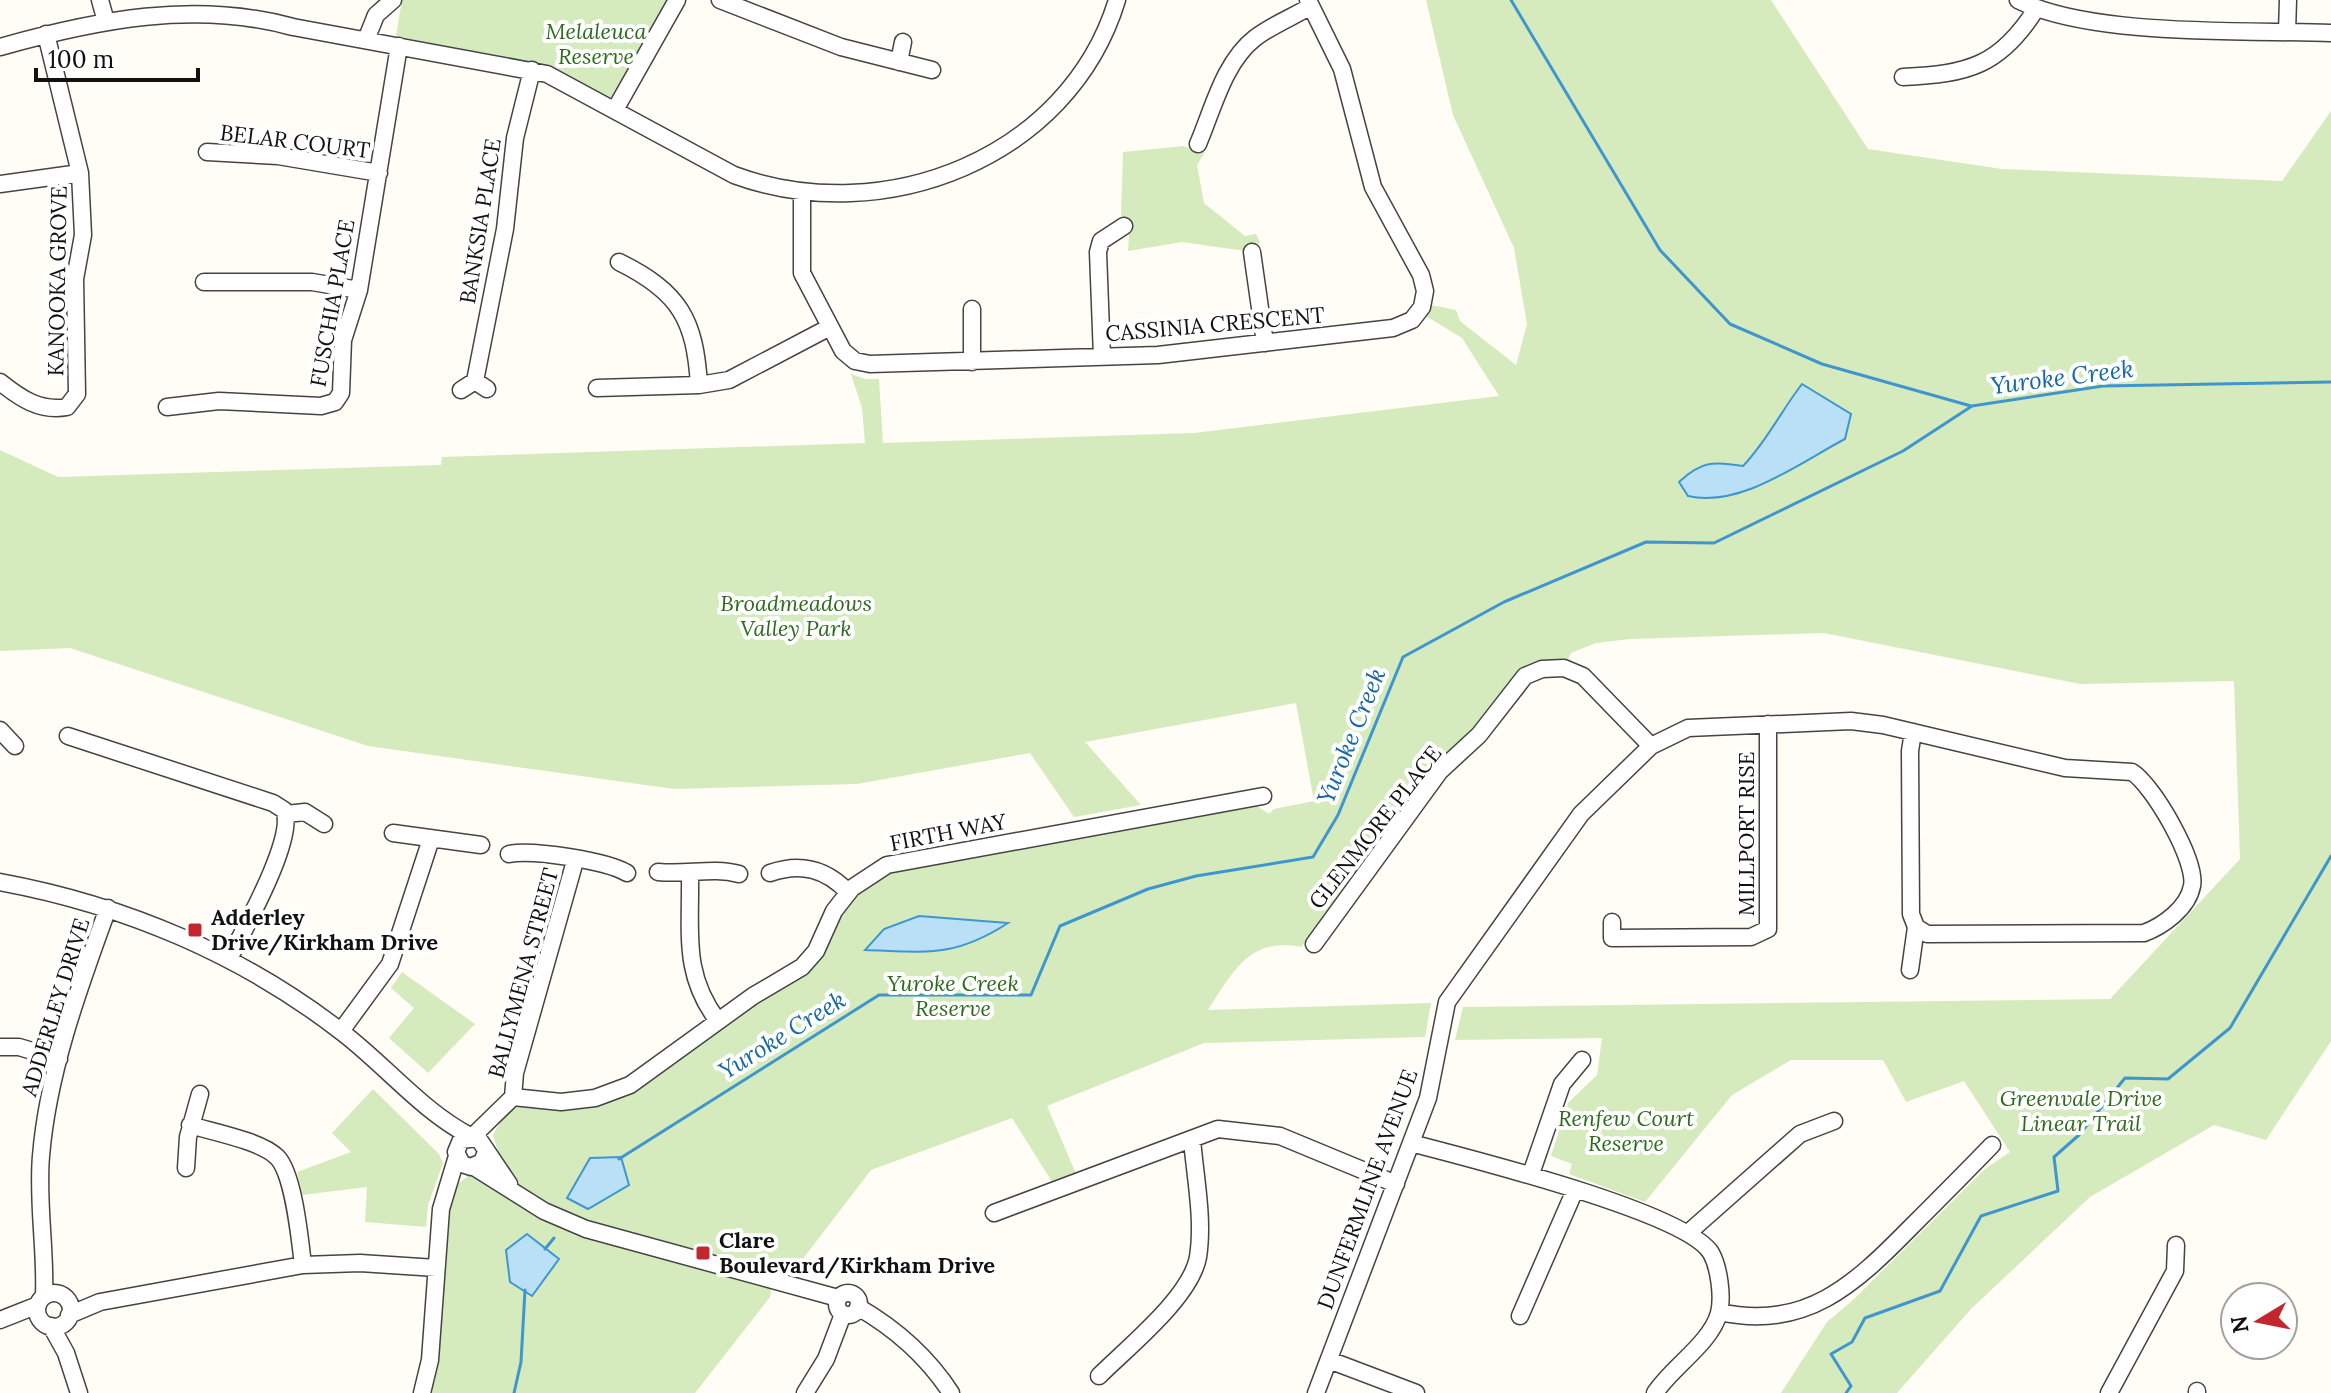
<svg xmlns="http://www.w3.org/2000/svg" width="2331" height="1393" font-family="Lora,serif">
	<rect width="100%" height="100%" fill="#fffdf5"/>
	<path fill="#d5ebbd" d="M 402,0 L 670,0 L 615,102 L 550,67 L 395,41 Z
		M 1426,0 L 1771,0 L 1868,149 L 2002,169 L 2282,181 L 2331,111 L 2331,1041 L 2266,1140 L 2214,1125 L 2090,1197 L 1971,1309 L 1897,1393 L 1781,1393 L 1827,1322 L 1854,1299 L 1985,1169 L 2010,1152 L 1964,1081 L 1906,1102 L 1883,1060 L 1791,1060 L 1732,1095 L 1645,1202 L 1569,1174 L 1572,1164 L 1551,1156 L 1568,1103 L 1597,1075 L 1602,1038 L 1455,1040 L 1463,1007 L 2110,999 L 2240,859 L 2234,681 L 2080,684 L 1824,633 L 1629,639 L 1596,643 L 1571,653 L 1567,662 L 1544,660 L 1527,668 L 1301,947 C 1249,937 1233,972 1208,1010 L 1431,1003 L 1425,1037 L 1204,1043 L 1047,1106 L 1077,1176 L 1054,1185 L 1012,1118 L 871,1170 L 789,1277 L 570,1219 L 529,1194 L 504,1172 L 493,1135 L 510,1105 L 635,1089 L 761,999 L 806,973 L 816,963 L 855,892 L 895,870 L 1254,804 L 1269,814 L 1274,809 L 1314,801 L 1296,703 L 1085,742 L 1141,805 L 1074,817 L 1030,753 L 857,784 L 674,789 L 368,746 L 70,648 L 0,651 L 0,450 L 58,477 L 441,465 L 442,457 L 865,443 L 862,408 L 851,374 L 865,379 L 879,379 L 883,443 L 1194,433 L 1499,396 L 1462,338 L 1426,316 L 1431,305 L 1456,310 L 1460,321 L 1516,365 L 1527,324 L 1514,248 L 1453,115 Z
		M 1183,146 L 1205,152 L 1197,165 L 1204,203 L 1245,236 L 1256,234 L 1260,242 L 1252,252 L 1182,242 L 1128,251 L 1129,235 L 1121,215 L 1123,152 Z
		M 402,972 L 475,1024 L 428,1073 L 389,1038 L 414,1008 L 391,988 Z
		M 373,1089 L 439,1154 L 443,1163 L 428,1205 L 426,1227 L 365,1222 L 367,1187 L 302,1195 L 297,1172 L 351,1152 L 332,1133 Z
		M 472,1173 L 522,1205 L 772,1286 L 770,1297 L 695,1393 L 427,1393 L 444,1220 L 455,1186 Z"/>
	<path fill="#b9e0f7" stroke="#3f96cf" stroke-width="2" d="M 1802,384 L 1851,414 L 1845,439 C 1799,463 1741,508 1688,496 L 1679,482 C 1701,461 1714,461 1743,466 C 1767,441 1781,411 1802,384 Z
		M 919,916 L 1008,923 C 954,958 927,952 865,950 L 884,929 Z
		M 621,1157 L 629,1185 L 588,1209 L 567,1198 L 590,1158 Z
		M 527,1234 L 559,1259 L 532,1296 L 510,1282 L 506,1250 Z"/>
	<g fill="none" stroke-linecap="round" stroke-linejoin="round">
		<path stroke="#3f96cf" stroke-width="3" d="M 1511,0 L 1660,250 L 1730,324 L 1822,364 L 1971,406
			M 619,1159 L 879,995 L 1031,995 L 1060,926 L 1148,889 L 1196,876 L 1313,857 L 1338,815 L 1403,657 L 1504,602 L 1646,542 L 1714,543 L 1903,451 L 1972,406 L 2103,386 L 2331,382
			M 545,1249 L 554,1238
			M 514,1393 L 521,1362 L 525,1290
			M 1846,1393 L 1851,1386 L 1831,1354 L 1852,1342 L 1865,1318 L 1940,1291 L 1981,1216 L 2058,1191 L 2054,1157 L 2079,1135 L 2125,1078 L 2168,1079 L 2230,1028 L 2331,856"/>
		<g stroke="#444" stroke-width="19">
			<path id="minor" d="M 100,0 L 105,18
				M 720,0 L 841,47 L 932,70
				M 2018,0 C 2091,37 2246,30 2331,33
				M 2287,32 L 2288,0
				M 366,40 L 376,15 L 393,0
				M 0,47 C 96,20 195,0 293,27 L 547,74 L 734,175 C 884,230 1069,158 1117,0
				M 899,62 L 903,42
				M 1903,77 C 1968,74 2000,66 2036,9
				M 616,108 L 677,0
				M 1198,144 C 1213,109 1224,62 1255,38 C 1272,25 1293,17 1311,6
				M 207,152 L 278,156 L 379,173
				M 0,184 L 80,173
				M 802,193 L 802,273 L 843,351 L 855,361 L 870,364 L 1158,355 L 1393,328 L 1412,320 L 1422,307 L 1425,291 L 1421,275 L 1373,187 L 1342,69 L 1308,0
				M 1252,252 L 1265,343
				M 619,262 C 680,292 695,320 699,385
				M 204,282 L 312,282 L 359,290
				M 1102,357 L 1098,252 L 1101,241 L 1124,226
				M 972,362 L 972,309
				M 475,381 L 505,229 L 515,138 L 532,70
				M 0,382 C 20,398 40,412 67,407 L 77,394 L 75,279 L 83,235 L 80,173 L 46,34
				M 597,388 L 699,385 L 729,380 L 830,327
				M 461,390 L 475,381 L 487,389
				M 167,407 L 219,401 L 321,406 L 335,402 L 341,393 L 343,340 L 359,290 L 399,46
				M 0,730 L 15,746
				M 68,736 L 273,803 L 284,810 C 296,838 243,931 229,959
				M 286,814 L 305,812 L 324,824
				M 393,833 L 481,845
				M 509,854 C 533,849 607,861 627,873
				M 658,872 C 687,875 713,867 739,874
				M 770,873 C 801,862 826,869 848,892
				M 690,875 C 691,932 682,974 718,1021
				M 0,882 C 125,905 243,955 343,1033 C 386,1066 422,1111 470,1136
				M 1612,922 L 1612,938 L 1751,937 L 1768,929 L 1768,724
				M 1314,944 L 1440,771 L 1479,735 L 1525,676 L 1542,669 L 1564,668 L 1583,676 L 1651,746
				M 1910,970 L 1916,927 L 1911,914 L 1910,751 L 1913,732
				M 341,1031 L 390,964 L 431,839
				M 0,1047 L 19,1047 L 59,1059
				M 513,1097 L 515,1073 L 575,861
				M 190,1125 C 213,1132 261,1141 277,1157 C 294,1174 300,1241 303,1265
				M 473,1136 L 513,1097 L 561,1102 L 595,1098 L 630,1085 L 753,996 L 802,967 L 816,951 L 834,911 L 852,888 L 887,865 L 1263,796
				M 1411,1143 C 1464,1157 1686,1212 1711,1253 C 1719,1267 1723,1297 1719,1313 C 1711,1343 1672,1367 1655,1393
				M 486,1152 L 482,1162 L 471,1167 L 462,1164 L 456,1152 L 461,1140 L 478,1138 L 509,1184
				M 474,1167 L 544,1211 L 586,1229 L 838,1298
				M 186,1168 L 188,1137 L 200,1094
				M 1531,1174 L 1562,1084 L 1582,1060
				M 994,1213 L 1218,1129 L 1280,1136 L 1396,1184
				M 1688,1233 L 1800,1134 L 1834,1121
				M837 1304a11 11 0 1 1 22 0a11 11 0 1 1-22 0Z
				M37 1310a17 17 0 1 1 34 0a17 17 0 1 1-34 0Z
				M 44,1296 C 46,1249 37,1203 41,1156 C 48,1071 79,988 108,908
				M 858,1307 C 896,1329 927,1356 951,1393
				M 1720,1312 C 1805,1331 1854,1285 1910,1228 C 1937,1201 1965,1173 1992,1145
				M 69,1315 L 100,1302 L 303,1265 L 360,1263 L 436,1268
				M 1520,1316 L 1575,1190
				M 0,1320 L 38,1305
				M 51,1326 L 66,1353 L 79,1393
				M 1329,1360 L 1416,1393
				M 1099,1376 C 1128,1347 1191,1297 1198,1257 C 1204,1219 1195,1177 1192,1139
				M 422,1393 L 430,1360 L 441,1209 L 457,1156
				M 805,1393 L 826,1359 L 843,1314
				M 1316,1393 L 1428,1098 L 1447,1002 L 1581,814 L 1651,746 L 1688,728 L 1851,721 L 1883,725 L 2065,768 L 2132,772 C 2153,785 2197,861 2192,886 C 2188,908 2163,926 2144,933 L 1927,934 L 1916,927
				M 2109,1393 L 2175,1271 L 2176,1245
				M 2197,1393 L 2197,1391"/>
		</g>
		<use href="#minor" stroke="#fff" stroke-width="16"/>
	</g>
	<g fill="#c4262e" stroke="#fff" stroke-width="3">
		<rect x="187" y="922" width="16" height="16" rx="4"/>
		<rect x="695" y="1245" width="16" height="16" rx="4"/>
	</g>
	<g text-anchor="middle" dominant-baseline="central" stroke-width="8" stroke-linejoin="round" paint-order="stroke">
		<g font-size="22" font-style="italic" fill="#2f6b1f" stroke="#fff">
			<text x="596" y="31">Melaleuca<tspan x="596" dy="25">Reserve</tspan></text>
			<text x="796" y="603">Broadmeadows<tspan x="796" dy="25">Valley Park</tspan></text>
			<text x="953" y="983">Yuroke Creek<tspan x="953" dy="25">Reserve</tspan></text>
			<text x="2081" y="1098">Greenvale Drive<tspan x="2081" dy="25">Linear Trail</tspan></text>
			<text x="1626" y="1118">Renfew Court<tspan x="1626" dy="25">Reserve</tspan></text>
		</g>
		<g font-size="22" fill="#111" stroke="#fff">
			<text transform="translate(295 141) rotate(7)">BELAR COURT</text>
			<text transform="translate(480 221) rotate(-81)">BANKSIA PLACE</text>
			<text transform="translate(57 281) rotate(-89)">KANOOKA GROVE</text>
			<text transform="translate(332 303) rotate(-80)">FUSCHIA PLACE</text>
			<text transform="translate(1215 324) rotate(-5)">CASSINIA CRESCENT</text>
			<text transform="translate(1375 827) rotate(-52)">GLENMORE PLACE</text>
			<text transform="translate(948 832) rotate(-11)">FIRTH WAY</text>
			<text transform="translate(1746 834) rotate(-90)">MILLPORT RISE</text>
			<text transform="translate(523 973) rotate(-75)">BALLYMENA STREET</text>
			<text transform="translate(55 1007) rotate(-73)">ADDERLEY DRIVE</text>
			<text transform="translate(1367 1189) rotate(-70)">DUNFERMLINE AVENUE</text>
		</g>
		<g font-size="22" font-weight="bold" fill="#111" stroke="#fff" text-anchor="start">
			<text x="211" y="917">Adderley<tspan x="211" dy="25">Drive/Kirkham Drive</tspan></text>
			<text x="719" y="1240">Clare<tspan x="719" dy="25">Boulevard/Kirkham Drive</tspan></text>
		</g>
		<g font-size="24" font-style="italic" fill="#1768a6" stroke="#fff">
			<text transform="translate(2062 377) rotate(-7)">Yuroke Creek</text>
			<text transform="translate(1351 736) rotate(-68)">Yuroke Creek</text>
			<text transform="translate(782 1035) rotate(-32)">Yuroke Creek</text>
		</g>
	</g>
	<g transform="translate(2259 1321) rotate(260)"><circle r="38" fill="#ffffff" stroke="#a0a0a0" stroke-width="2"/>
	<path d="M0-6L14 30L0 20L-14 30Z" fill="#c4262e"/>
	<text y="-12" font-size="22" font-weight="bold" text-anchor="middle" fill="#111111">N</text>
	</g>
	<path d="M36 68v12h162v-12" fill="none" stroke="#111111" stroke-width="4"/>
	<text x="48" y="68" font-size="24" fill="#111111" stroke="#ffffff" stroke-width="6" paint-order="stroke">100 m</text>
</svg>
